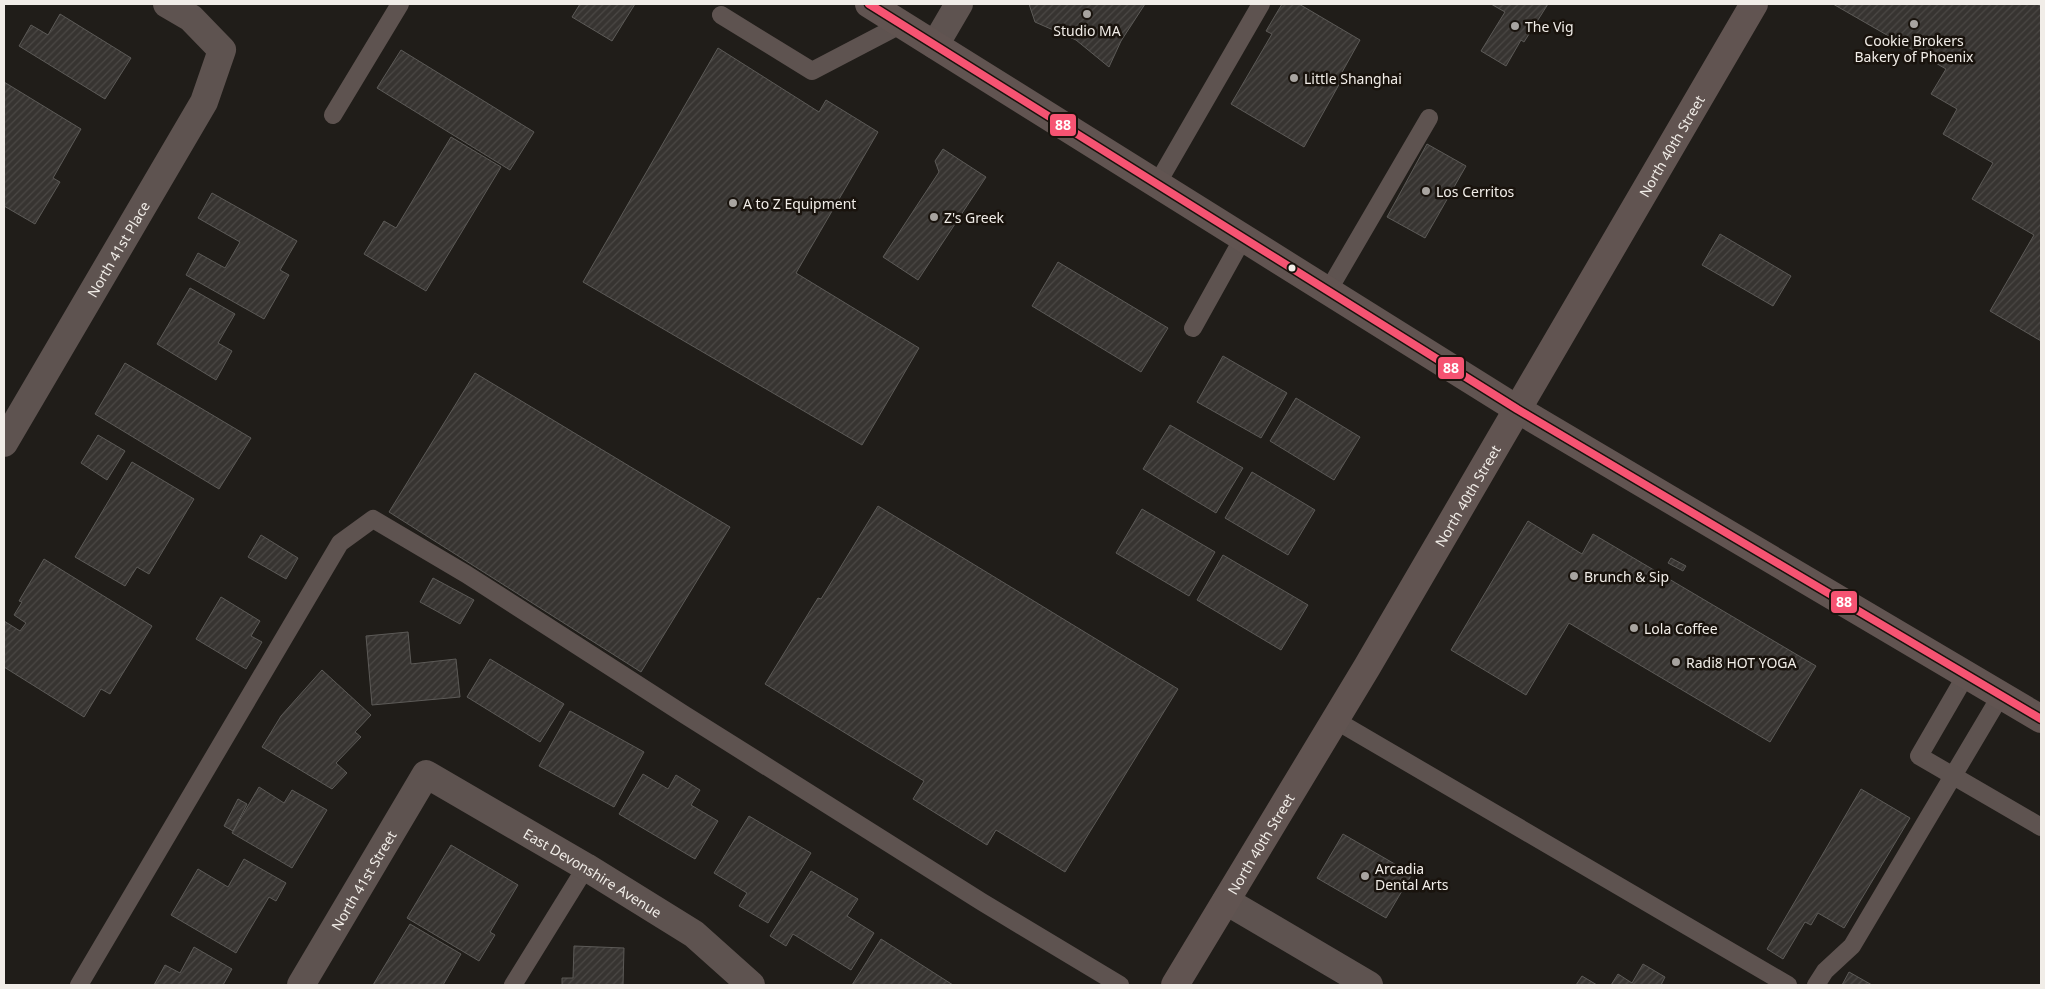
<svg xmlns="http://www.w3.org/2000/svg" width="2045" height="989" font-family="'Noto Sans',sans-serif">
	<defs>
		<pattern id="building-hatch" width="6" height="6" patternUnits="userSpaceOnUse" patternTransform="scale(1.25)"><rect width="6" height="6" fill="#373431"/><path d="M-1 1l2-2M0 6l6-6M5 7l2-2" fill="none" stroke="#4b4845"/></pattern>
	</defs>
	<rect width="100%" height="100%" fill="#201d19"/>
	<path fill="url(#building-hatch)" stroke="#5c5a57" d="M 580,4 L 635,4 L 612,41 L 572,17 Z
		M 1029,4 L 1145,4 L 1121,41 L 1109,67 L 1076,40 L 1035,22 Z
		M 1282,4 L 1299,4 L 1360,40 L 1341,74 L 1341,81 L 1304,147 L 1231,104 L 1272,34 L 1266,31 Z
		M 1491,4 L 1548,4 L 1524,42 L 1521,40 L 1506,66 L 1481,51 L 1505,12 Z
		M 1833,4 L 2037,4 L 2041,6 L 2041,341 L 1990,311 L 2034,235 L 1972,199 L 1993,163 L 1943,134 L 1957,109 L 1931,94 L 1946,69 Z
		M 60,14 L 131,58 L 105,99 L 19,46 L 31,25 L 48,35 Z
		M 718,48 L 819,112 L 826,100 L 878,132 L 796,273 L 919,348 L 862,445 L 583,282 Z
		M 401,50 L 534,132 L 510,170 L 377,88 Z
		M 4,82 L 81,129 L 53,178 L 60,182 L 35,224 L 4,206 Z
		M 451,137 L 501,167 L 426,291 L 364,254 L 384,221 L 396,228 Z
		M 1427,144 L 1466,166 L 1425,238 L 1387,217 Z
		M 943,149 L 986,177 L 918,280 L 883,257 L 939,172 L 935,161 Z
		M 212,193 L 297,241 L 280,270 L 289,275 L 264,319 L 186,275 L 198,253 L 225,268 L 240,242 L 198,218 Z
		M 1720,234 L 1791,276 L 1773,306 L 1702,265 Z
		M 1058,262 L 1168,328 L 1141,372 L 1032,306 Z
		M 190,288 L 235,314 L 218,343 L 232,351 L 216,380 L 157,344 Z
		M 1223,356 L 1287,393 L 1261,438 L 1197,402 Z
		M 125,363 L 251,438 L 219,489 L 95,414 Z
		M 475,373 L 730,527 L 641,672 L 389,512 Z
		M 1296,398 L 1360,437 L 1334,480 L 1270,441 Z
		M 1170,425 L 1243,468 L 1216,513 L 1143,469 Z
		M 98,435 L 125,451 L 107,480 L 81,463 Z
		M 132,462 L 194,499 L 149,574 L 137,567 L 125,586 L 75,557 Z
		M 1252,472 L 1315,510 L 1288,555 L 1225,518 Z
		M 878,506 L 1178,689 L 1065,872 L 996,830 L 987,845 L 913,799 L 924,781 L 765,684 L 818,598 L 821,599 Z
		M 1142,509 L 1215,552 L 1189,596 L 1116,553 Z
		M 1528,521 L 1582,554 L 1593,534 L 1816,666 L 1770,742 L 1569,623 L 1526,695 L 1451,650 Z
		M 261,535 L 298,558 L 286,579 L 248,557 Z
		M 1223,555 L 1308,605 L 1281,650 L 1197,600 Z
		M 1671,558 L 1686,566 L 1683,571 L 1668,563 Z
		M 44,559 L 152,626 L 110,694 L 101,689 L 84,717 L 4,667 L 4,621 L 20,631 L 26,623 L 14,615 L 22,602 L 19,601 Z
		M 433,578 L 474,600 L 460,624 L 420,602 Z
		M 221,597 L 260,621 L 251,636 L 262,642 L 246,669 L 196,639 Z
		M 408,632 L 411,664 L 456,659 L 460,697 L 372,705 L 366,636 Z
		M 490,659 L 564,704 L 540,742 L 467,697 Z
		M 322,670 L 371,715 L 355,732 L 361,737 L 336,763 L 347,773 L 332,789 L 262,747 L 281,716 Z
		M 570,711 L 644,752 L 614,807 L 539,766 Z
		M 643,774 L 668,789 L 676,775 L 700,790 L 691,805 L 718,821 L 695,859 L 619,814 Z
		M 259,787 L 284,803 L 292,790 L 327,810 L 292,868 L 232,833 Z
		M 1861,789 L 1910,818 L 1844,928 L 1818,913 L 1811,925 L 1805,922 L 1783,959 L 1767,949 Z
		M 238,799 L 247,804 L 233,831 L 224,826 Z
		M 749,816 L 811,853 L 768,923 L 739,906 L 747,893 L 714,873 Z
		M 1343,834 L 1412,874 L 1386,918 L 1317,878 Z
		M 451,845 L 518,885 L 490,932 L 495,935 L 479,961 L 407,918 Z
		M 244,859 L 286,883 L 276,901 L 269,897 L 236,953 L 171,915 L 198,869 L 228,887 Z
		M 811,871 L 858,899 L 847,916 L 874,933 L 851,970 L 793,934 L 786,946 L 770,936 Z
		M 410,924 L 461,954 L 443,985 L 373,985 Z
		M 881,939 L 953,985 L 852,985 Z
		M 574,946 L 624,948 L 623,985 L 562,985 L 562,978 L 573,978 Z
		M 194,947 L 232,969 L 223,985 L 154,985 L 165,965 L 180,973 Z
		M 1643,964 L 1665,977 L 1661,985 L 1611,985 L 1618,974 L 1632,983 Z
		M 1849,972 L 1872,985 L 1842,985 Z
		M 1582,976 L 1597,985 L 1576,985 Z"/>
	<g fill="none" stroke-linecap="round" stroke-linejoin="round">
		<path stroke="#5e5350" stroke-width="18" d="M 721,15 L 812,71 L 902,24
			M 333,115 L 400,4
			M 1157,184 L 1261,4
			M 1328,291 L 1429,118
			M 1193,328 L 1243,238
			M 1966,675 L 1919,756 L 2041,827
			M 1335,720 L 1788,985
			M 79,985 L 340,543 L 373,519 L 466,574 L 685,715 L 982,902 L 1120,985
			M 513,985 L 586,867
			M 1816,985 L 1825,971 L 1852,946 L 2001,695"/>
		<g stroke="#5e5350" stroke-width="28">
			<path d="M 935,45 L 959,4"/>
			<path id="s1" d="M 4,443 L 204,102 L 222,50 L 191,18 L 167,4"/>
			<path d="M 1226,901 L 1369,985"/>
			<path id="s2" d="M 301,985 L 426,774 L 586,867 L 694,934 L 751,985"/>
		</g>
		<g stroke="#615451" stroke-width="28">
			<path d="M 869,4 L 1517,409 L 2041,719"/>
			<path id="s3" d="M 1175,985 L 1367,667 L 1754,4"/>
		</g>
		<g stroke="#19130d" stroke-width="11">
			<path id="bus-1" d="M 869,4 L 1517,409 L 2041,719"/>
		</g>
		<use href="#bus-1" stroke="#f65372" stroke-width="8"/>
	</g>
	<g fill="#a8a4a0" stroke="#19130d" stroke-width="2">
		<circle cx="1087" cy="14" r="5"/>
		<circle cx="1914" cy="24" r="5"/>
		<circle cx="1515" cy="26" r="5"/>
		<circle cx="1294" cy="78" r="5"/>
		<circle cx="1426" cy="191" r="5"/>
		<circle cx="733" cy="203" r="5"/>
		<circle cx="934" cy="217" r="5"/>
		<circle cx="1574" cy="576" r="5"/>
		<circle cx="1634" cy="628" r="5"/>
		<circle cx="1676" cy="662" r="5"/>
		<circle cx="1365" cy="876" r="5"/>
	</g>
	<circle fill="#f1ede8" stroke="#19130d" stroke-width="2" cx="1292" cy="268" r="4.5"/>
	<g text-anchor="middle" dominant-baseline="central" stroke-width="5" stroke-linejoin="round" paint-order="stroke">
		<g font-size="14" fill="#f1ede8" stroke="#19130d" text-anchor="start">
			<text x="1525" y="26">The Vig</text>
			<text x="1087" y="30" text-anchor="middle">Studio MA</text>
			<text x="1914" y="40" text-anchor="middle">Cookie Brokers<tspan x="1914" dy="16">Bakery of Phoenix</tspan></text>
			<text x="1304" y="78">Little Shanghai</text>
			<text x="1436" y="191">Los Cerritos</text>
			<text x="743" y="203">A to Z Equipment</text>
			<text x="944" y="217">Z's Greek</text>
			<text x="1584" y="576">Brunch &amp; Sip</text>
			<text x="1644" y="628">Lola Coffee</text>
			<text x="1686" y="662">Radi8 HOT YOGA</text>
			<text x="1375" y="868">Arcadia<tspan x="1375" dy="16">Dental Arts</tspan></text>
		</g>
		<g font-size="14" fill="#f1ede8" stroke="#19130d">
			<text stroke="none"><textPath href="#s3" startOffset="975">North 40th Street</textPath></text>
			<text stroke="none"><textPath href="#s1" startOffset="225">North 41st Place</textPath></text>
			<text stroke="none"><textPath href="#s3" startOffset="570">North 40th Street</textPath></text>
			<text stroke="none"><textPath href="#s3" startOffset="165">North 40th Street</textPath></text>
			<text stroke="none"><textPath href="#s2" startOffset="439">East Devonshire Avenue</textPath></text>
			<text stroke="none"><textPath href="#s2" startOffset="122">North 41st Street</textPath></text>
		</g>
	</g>
	<g stroke="#19130d" stroke-width="2">
		<rect x="1049" y="113" width="28" height="24" rx="5" fill="#f65372"/>
		<rect x="1437" y="356" width="28" height="24" rx="5" fill="#f65372"/>
		<rect x="1830" y="590" width="28" height="24" rx="5" fill="#f65372"/>
	</g>
	<g font-size="14" text-anchor="middle" font-weight="bold" fill="#fff">
		<text x="1063" y="130">88</text>
		<text x="1451" y="373">88</text>
		<text x="1844" y="607">88</text>
	</g>
	<rect width="2045" height="989" fill="none" stroke="#f1ede8" stroke-width="10"/>
</svg>
